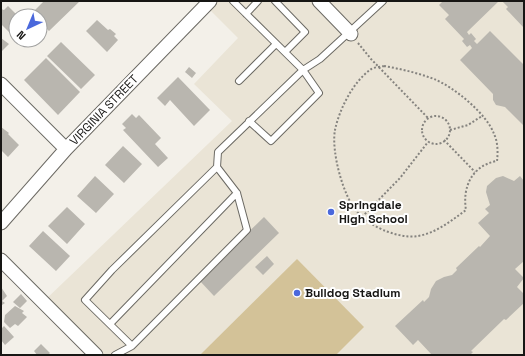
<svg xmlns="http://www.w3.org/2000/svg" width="525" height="356" font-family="'Space Grotesk',sans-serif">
	<rect width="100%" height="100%" fill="#f3f0e9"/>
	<path fill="#eae4d6" d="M 210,1 L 524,1 L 524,355 L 96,355 L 43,302 L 232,121 L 194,84 L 238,38 L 205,5 Z"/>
	<path fill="#d3c298" d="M 297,259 L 364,327 L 336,355 L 200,355 Z"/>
	<path fill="#b9b6af" d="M 44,1 L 80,1 L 49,31 L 40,22 L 40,16 L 34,16 L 32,13 Z
		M 443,1 L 499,1 L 467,32 L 469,35 L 471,33 L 476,39 L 474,41 L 477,44 L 490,31 L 524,65 L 524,126 L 505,107 L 496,105 L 493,100 L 493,94 L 460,60 L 472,48 L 470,45 L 467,47 L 462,41 L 464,39 L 445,19 L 449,15 L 439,5 Z
		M 502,1 L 524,1 L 524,28 L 506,9 L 508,7 Z
		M 8,6 L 17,15 L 16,39 L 1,24 L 1,9 L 4,10 Z
		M 97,20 L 108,30 L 110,29 L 116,34 L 114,36 L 118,40 L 107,52 L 86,31 Z
		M 1,38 L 9,44 L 1,52 Z
		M 61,42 L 95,75 L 81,89 L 47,56 Z
		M 46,58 L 80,92 L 58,115 L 24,80 Z
		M 189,67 L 196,73 L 192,78 L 185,72 Z
		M 178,77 L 210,110 L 194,126 L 170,100 L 165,106 L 157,98 Z
		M 132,114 L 136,118 L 139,115 L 161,138 L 155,144 L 168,158 L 158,167 L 123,130 L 126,128 L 122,124 Z
		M 1,127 L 9,133 L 8,134 L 19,145 L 8,157 L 1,150 Z
		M 123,146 L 142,164 L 124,183 L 105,165 Z
		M 95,176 L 114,194 L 96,213 L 77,196 Z
		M 503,176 L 514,181 L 520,176 L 524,181 L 524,261 L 515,269 L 524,278 L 517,287 L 524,294 L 524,303 L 506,320 L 504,319 L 471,351 L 473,352 L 470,355 L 432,355 L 418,340 L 413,345 L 395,326 L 423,300 L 424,302 L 429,297 L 431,289 L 436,281 L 444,277 L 452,275 L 457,270 L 456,268 L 479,246 L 480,247 L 490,236 L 478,223 L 489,213 L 485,209 L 490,205 L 486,192 L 487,186 L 496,178 Z
		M 67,207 L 85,224 L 67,244 L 48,226 Z
		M 264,217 L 279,233 L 214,296 L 199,280 Z
		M 43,231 L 70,256 L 56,271 L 29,246 Z
		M 267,256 L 274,264 L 263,275 L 255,267 Z
		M 1,287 L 7,296 L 2,301 L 5,303 L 2,305 Z
		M 21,294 L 27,301 L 20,308 L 13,302 Z
		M 15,306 L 24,311 L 22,313 L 27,317 L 18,326 L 15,324 L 10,328 L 4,322 L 5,315 Z
		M 4,326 L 14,337 L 5,345 L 1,340 L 1,329 Z
		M 41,344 L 50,353 L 48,355 L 37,355 L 34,351 Z"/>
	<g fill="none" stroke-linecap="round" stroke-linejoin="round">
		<g stroke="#6b6963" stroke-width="8">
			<path id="service" d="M 233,1 L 303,70 L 319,93 L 271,141 L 249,121
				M 275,1 L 305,32 L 285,52
				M 246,14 L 258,1
				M 239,81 L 276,44
				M 217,167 L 218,152 L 303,70 L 320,59 L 383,1
				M 111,323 L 237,193
				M 115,355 L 132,346 L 247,230 L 237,193 L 217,167 L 112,270 L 85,300 L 132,346"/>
		</g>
		<g stroke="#6b6963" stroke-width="15">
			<path id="minor" d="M 319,1 L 351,34
				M 1,84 L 66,149
				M 1,223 L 66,149 L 210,1
				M 1,260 L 96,355"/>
		</g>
		<path stroke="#85837f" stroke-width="2" stroke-dasharray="2 2" stroke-linecap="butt" d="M 358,43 L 371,59 L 428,118
			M 384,66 C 401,69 418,73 434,79 C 454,87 487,114 494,134 C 498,142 498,153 497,161 C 473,165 462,186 466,210 C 451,221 436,233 418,236 C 407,238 393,234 383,230 C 373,225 365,221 358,213 C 343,197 331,151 335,130 C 339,110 353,82 370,70 C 373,67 380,67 384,66 Z
			M422 130a14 14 0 1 1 28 0a14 14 0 1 1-28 0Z
			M 450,130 L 468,125 L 482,116
			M 444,140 L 475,172
			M 362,217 L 400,178 L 428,142"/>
		<use href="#service" stroke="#fff" stroke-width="6"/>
		<use href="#minor" stroke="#fff" stroke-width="13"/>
	</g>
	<g fill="#4a68dc" stroke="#fff" stroke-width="1.5">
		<circle cx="331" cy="212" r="4"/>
		<circle cx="297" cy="293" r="4"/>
	</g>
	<g text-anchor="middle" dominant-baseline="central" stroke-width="4" stroke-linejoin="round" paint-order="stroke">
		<g font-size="12" fill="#171614" stroke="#fff">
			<text transform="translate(104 110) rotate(-46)">VIRGINIA STREET</text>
		</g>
		<g font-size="12" font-weight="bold" fill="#171614" stroke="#fff" text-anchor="start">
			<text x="339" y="205">Springdale<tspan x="339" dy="14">High School</tspan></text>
			<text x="305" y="293">Bulldog Stadium</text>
		</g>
	</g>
	<rect width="525" height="356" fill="none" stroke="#171614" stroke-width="4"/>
	<g transform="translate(28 28) rotate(224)"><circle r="19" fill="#ffffff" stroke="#a2a2a1"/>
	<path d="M0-3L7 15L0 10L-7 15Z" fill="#4a68dc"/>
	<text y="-6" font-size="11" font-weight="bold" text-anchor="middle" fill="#171614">N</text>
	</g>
</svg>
